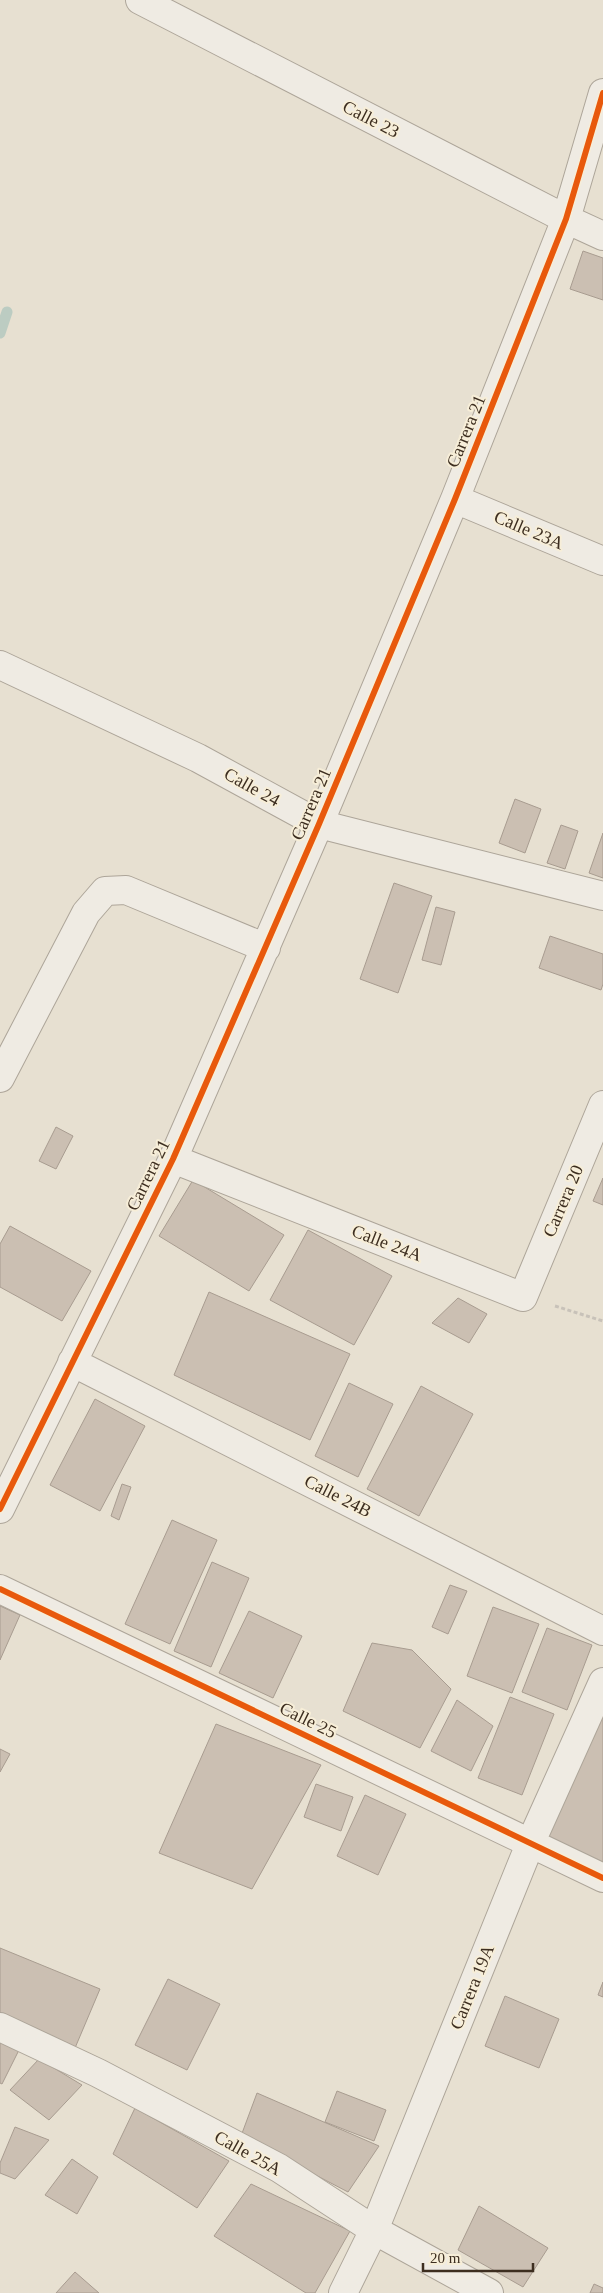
<svg xmlns="http://www.w3.org/2000/svg" width="603" height="2293" font-family="'Times New Roman',serif">
	<rect width="100%" height="100%" fill="#e7e0d1"/>
	<g fill="none" stroke-linecap="round" stroke-linejoin="round">
		<path stroke="#bcccc2" stroke-width="11" d="M 0,333 L 7,312"/>
	</g>
	<path fill="#cbbfb2" stroke="#a89c90" d="M 583,251 L 603,258 L 603,300 L 570,289 Z
		M 515,799 L 541,809 L 525,853 L 499,843 Z
		M 561,825 L 578,831 L 565,869 L 547,863 Z
		M 603,833 L 603,878 L 589,873 Z
		M 394,883 L 432,896 L 398,993 L 360,979 Z
		M 436,907 L 455,912 L 441,965 L 422,960 Z
		M 550,936 L 603,954 L 603,984 L 601,990 L 539,968 Z
		M 56,1127 L 73,1136 L 56,1169 L 39,1161 Z
		M 603,1178 L 603,1205 L 593,1201 Z
		M 193,1180 L 284,1235 L 249,1291 L 159,1236 Z
		M 10,1226 L 91,1271 L 62,1321 L 0,1287 L 0,1244 Z
		M 308,1230 L 392,1276 L 354,1345 L 270,1300 Z
		M 209,1292 L 350,1354 L 310,1440 L 174,1375 Z
		M 458,1298 L 487,1314 L 469,1343 L 432,1323 Z
		M 349,1383 L 393,1404 L 358,1477 L 315,1456 Z
		M 421,1386 L 473,1414 L 419,1516 L 367,1489 Z
		M 95,1399 L 145,1426 L 100,1511 L 50,1485 Z
		M 122,1484 L 131,1487 L 119,1520 L 111,1516 Z
		M 172,1520 L 217,1540 L 170,1644 L 125,1624 Z
		M 212,1562 L 249,1578 L 211,1667 L 174,1651 Z
		M 450,1585 L 467,1591 L 448,1634 L 432,1627 Z
		M 0,1606 L 20,1615 L 0,1660 Z
		M 493,1607 L 539,1624 L 512,1693 L 467,1676 Z
		M 249,1611 L 302,1636 L 273,1698 L 219,1673 Z
		M 547,1628 L 592,1645 L 567,1710 L 522,1692 Z
		M 372,1643 L 412,1650 L 451,1689 L 420,1748 L 343,1711 Z
		M 510,1697 L 554,1714 L 522,1795 L 478,1778 Z
		M 457,1700 L 493,1726 L 471,1771 L 431,1751 Z
		M 603,1713 L 603,1868 L 545,1842 Z
		M 216,1724 L 321,1765 L 252,1889 L 159,1853 Z
		M 0,1749 L 10,1754 L 0,1772 Z
		M 316,1784 L 353,1797 L 341,1831 L 304,1817 Z
		M 365,1795 L 406,1814 L 378,1875 L 337,1856 Z
		M 0,1948 L 100,1989 L 75,2048 L 0,2017 Z
		M 168,1979 L 220,2004 L 187,2070 L 135,2045 Z
		M 603,1982 L 603,1997 L 598,1995 Z
		M 505,1996 L 559,2019 L 539,2068 L 485,2046 Z
		M 0,2040 L 20,2048 L 2,2084 L 0,2083 Z
		M 39,2059 L 82,2085 L 49,2120 L 10,2090 Z
		M 337,2091 L 386,2110 L 374,2141 L 325,2122 Z
		M 257,2093 L 379,2146 L 348,2192 L 241,2136 Z
		M 135,2108 L 229,2161 L 197,2208 L 113,2154 Z
		M 15,2127 L 49,2140 L 15,2179 L 0,2173 L 0,2163 Z
		M 72,2159 L 98,2177 L 77,2214 L 45,2195 Z
		M 251,2184 L 350,2231 L 315,2293 L 306,2293 L 214,2236 Z
		M 479,2206 L 548,2248 L 523,2287 L 458,2250 Z
		M 75,2272 L 99,2293 L 56,2293 Z
		M 594,2284 L 603,2288 L 603,2293 L 590,2293 Z"/>
	<g fill="none" stroke-linecap="round" stroke-linejoin="round">
		<g stroke="#ada599" stroke-width="30">
			<path id="street" d="M 140,0 L 566,219 L 603,236
				M 455,499 L 603,561
				M 0,665 L 198,758 L 319,824 L 603,896
				M 0,1078 L 86,913 L 105,891 L 126,890 L 266,948
				M 173,1159 L 523,1297 L 603,1105
				M 72,1362 L 603,1631
				M 0,1509 L 173,1159 L 319,824 L 455,499 L 566,219 L 603,93
				M 0,1589 L 603,1878
				M 0,2027 L 98,2073 L 279,2168 L 374,2230 L 489,2293
				M 343,2293 L 374,2230 L 530,1844 L 603,1682"/>
		</g>
		<path stroke="#c8c2b9" stroke-width="3" stroke-dasharray="4 2.5" stroke-linecap="butt" d="M 555,1306 L 603,1321"/>
		<use href="#street" stroke="#efebe3" stroke-width="28"/>
		<g stroke="#f7eed8" stroke-width="9">
			<path id="cycleway" d="M 0,1509 L 173,1159 L 319,824 L 455,499 L 566,219 L 603,93
				M 0,1589 L 603,1878"/>
		</g>
		<use href="#cycleway" stroke="#e8590c" stroke-width="6"/>
	</g>
	<g text-anchor="middle" dominant-baseline="central" stroke-width="4" stroke-linejoin="round" paint-order="stroke">
		<g font-size="18" fill="#3d2e20" stroke="#f7eed8">
			<text transform="translate(371 119) rotate(27)">Calle 23</text>
			<text transform="translate(466 431) rotate(-68)">Carrera 21</text>
			<text transform="translate(529 530) rotate(23)">Calle 23A</text>
			<text transform="translate(252 787) rotate(29)">Calle 24</text>
			<text transform="translate(311 804) rotate(-67)">Carrera 21</text>
			<text transform="translate(148 1175) rotate(-64)">Carrera 21</text>
			<text transform="translate(563 1201) rotate(-67)">Carrera 20</text>
			<text transform="translate(387 1243) rotate(21)">Calle 24A</text>
			<text transform="translate(338 1496) rotate(27)">Calle 24B</text>
			<text transform="translate(308 1720) rotate(26)">Calle 25</text>
			<text transform="translate(472 1987) rotate(-68)">Carrera 19A</text>
			<text transform="translate(248 2153) rotate(29)">Calle 25A</text>
		</g>
	</g>
	<path d="M423 2263v8h110v-8" fill="none" stroke="#3d2e20" stroke-width="2.5"/>
	<text x="430" y="2263" font-size="15" fill="#3d2e20" stroke="#f7eed8" stroke-width="4" paint-order="stroke">20 m</text>
</svg>
